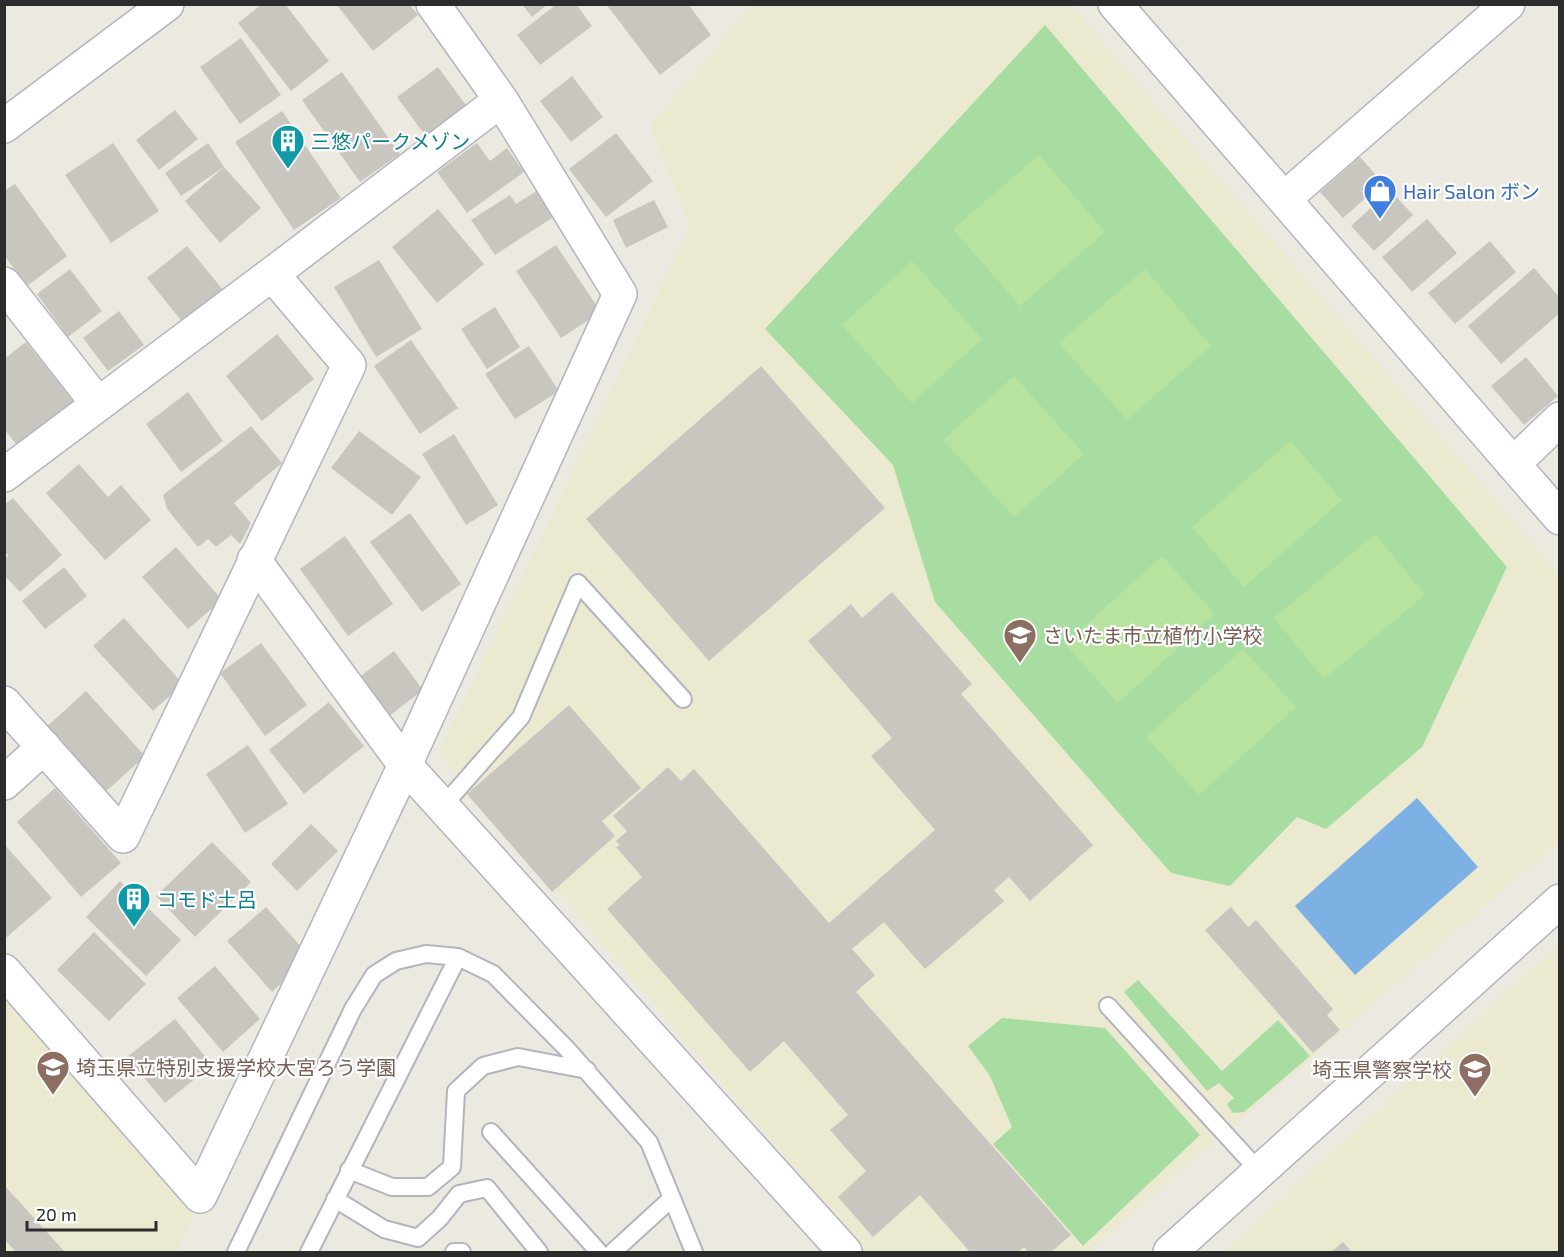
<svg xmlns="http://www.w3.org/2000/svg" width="1564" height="1257" font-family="'Exo 2','Noto Sans JP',sans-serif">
	<rect width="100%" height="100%" fill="#eceae0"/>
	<path fill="#ece9d1" d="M 754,5 L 1071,5 L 1559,574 L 1559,842 L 1089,1252 L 867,1252 L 438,753 L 690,227 L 650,125 Z
		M 1559,944 L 1559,1252 L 1223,1252 Z
		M 4,987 L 198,1205 L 176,1252 L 5,1252 Z"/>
	<path fill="#a8dda2" d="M 1045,25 L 1507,567 L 1422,747 L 1326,829 L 1297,817 L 1230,886 L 1171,873 L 935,602 L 893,465 L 765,329 Z
		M 1138,980 L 1222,1071 L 1278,1020 L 1310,1056 L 1244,1112 L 1233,1113 L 1227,1104 L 1234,1098 L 1219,1083 L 1207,1091 L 1124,992 Z
		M 1002,1018 L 1105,1028 L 1200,1135 L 1083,1246 L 993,1144 L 1012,1127 L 990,1076 L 968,1046 Z"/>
	<path fill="#b7e39e" d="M 1039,155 L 1105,232 L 1020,306 L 953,229 Z
		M 912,261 L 982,339 L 912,403 L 842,325 Z
		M 1145,269 L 1211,346 L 1127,420 L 1059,343 Z
		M 1014,376 L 1084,454 L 1014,517 L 943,440 Z
		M 1290,441 L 1342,500 L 1244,587 L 1192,527 Z
		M 1375,534 L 1425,595 L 1324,679 L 1274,618 Z
		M 1162,556 L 1215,614 L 1118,703 L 1065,644 Z
		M 1243,649 L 1296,707 L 1199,795 L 1146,737 Z"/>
	<path fill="#7db1e4" d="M 1417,798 L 1478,867 L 1355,975 L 1295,906 Z"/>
	<path fill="#c8c6bf" d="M 262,4 L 285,4 L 329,61 L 291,91 L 238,23 Z
		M 336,4 L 409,4 L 418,15 L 373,51 Z
		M 522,4 L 548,4 L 532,17 Z
		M 557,4 L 576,4 L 592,26 L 540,65 L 517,35 Z
		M 606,4 L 688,4 L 711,35 L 660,75 Z
		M 241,38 L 281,95 L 240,124 L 200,67 Z
		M 438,67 L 468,108 L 427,138 L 397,97 Z
		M 342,72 L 400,154 L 360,182 L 302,100 Z
		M 572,76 L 603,117 L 571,142 L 540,101 Z
		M 175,110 L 198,139 L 159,170 L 136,140 Z
		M 282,111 L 341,198 L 294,230 L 235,142 Z
		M 616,133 L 653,181 L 606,217 L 569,169 Z
		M 113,143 L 159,211 L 111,243 L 65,175 Z
		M 208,143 L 224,167 L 261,208 L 220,243 L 185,201 L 224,167 L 181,196 L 165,173 Z
		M 477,143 L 490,161 L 507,148 L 524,172 L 467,213 L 437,172 Z
		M 1360,157 L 1383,183 L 1343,218 L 1320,192 Z
		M 15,184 L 67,256 L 27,286 L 4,255 L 4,191 Z
		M 538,190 L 555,216 L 495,255 L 471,220 L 510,195 L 516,204 Z
		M 1390,190 L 1413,215 L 1374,251 L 1351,226 Z
		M 654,200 L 668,227 L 626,248 L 613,220 Z
		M 438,209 L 484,264 L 437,303 L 392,247 Z
		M 1427,219 L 1457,253 L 1412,292 L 1382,257 Z
		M 1490,241 L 1516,272 L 1455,324 L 1428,293 Z
		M 556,245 L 601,312 L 561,338 L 516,271 Z
		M 187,246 L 228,296 L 188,329 L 147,278 Z
		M 379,260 L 422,329 L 376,357 L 334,287 Z
		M 1534,268 L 1560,298 L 1560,313 L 1501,364 L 1468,326 Z
		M 70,269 L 102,311 L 68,337 L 37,294 Z
		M 495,307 L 520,347 L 487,369 L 461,329 Z
		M 119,311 L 144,345 L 108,371 L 83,338 Z
		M 277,334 L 314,379 L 262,421 L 226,376 Z
		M 411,340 L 458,408 L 420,434 L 374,366 Z
		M 26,342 L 77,406 L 21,450 L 4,429 L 4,359 Z
		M 529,346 L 559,391 L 515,419 L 485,374 Z
		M 1526,357 L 1558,396 L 1524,425 L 1491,386 Z
		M 761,366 L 885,508 L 709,661 L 586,519 Z
		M 188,392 L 223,441 L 181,472 L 146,424 Z
		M 251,426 L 282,463 L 234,503 L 251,523 L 240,544 L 231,535 L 216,547 L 208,539 L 198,547 L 167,509 L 163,495 Z
		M 359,431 L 421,477 L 392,515 L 331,468 Z
		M 454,434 L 498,505 L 466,525 L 422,454 Z
		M 79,464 L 108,497 L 121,485 L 151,520 L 105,560 L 46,493 Z
		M 13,498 L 62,555 L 20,592 L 4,575 L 4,559 L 9,556 L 4,551 L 4,505 Z
		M 410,513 L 461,584 L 422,612 L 370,542 Z
		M 345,536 L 393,604 L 348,636 L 300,569 Z
		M 176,547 L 222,600 L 188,629 L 142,577 Z
		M 64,567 L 87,596 L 45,629 L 22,601 Z
		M 892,592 L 972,684 L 961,694 L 1093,845 L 1030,901 L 1009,877 L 994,890 L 1004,901 L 925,969 L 884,922 L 852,949 L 875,975 L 856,992 L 1071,1235 L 1051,1252 L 1028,1252 L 1024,1247 L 1018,1252 L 970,1252 L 920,1195 L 873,1237 L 838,1197 L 866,1171 L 830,1130 L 848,1115 L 784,1041 L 750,1072 L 607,909 L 642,877 L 616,847 L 620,845 L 616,841 L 627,831 L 613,816 L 668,767 L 681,781 L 694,769 L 829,923 L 935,830 L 871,756 L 892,738 L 808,641 L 851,604 L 862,618 Z
		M 124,618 L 183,684 L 153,711 L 93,646 Z
		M 261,643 L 307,705 L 265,736 L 220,673 Z
		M 394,651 L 423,690 L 388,717 L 358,678 Z
		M 86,691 L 145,756 L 101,796 L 42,731 Z
		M 329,702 L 364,746 L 304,794 L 269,750 Z
		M 569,705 L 641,788 L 602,821 L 615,836 L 552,892 L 467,794 Z
		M 248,745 L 288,804 L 245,833 L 206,774 Z
		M 55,788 L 121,863 L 81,897 L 17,822 Z
		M 311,824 L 338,851 L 297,891 L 271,864 Z
		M 212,842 L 251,882 L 195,937 L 156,896 Z
		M 4,844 L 52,898 L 7,937 L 4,934 Z
		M 120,881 L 181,940 L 146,976 L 86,917 Z
		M 266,907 L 310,957 L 272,992 L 227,941 Z
		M 1231,907 L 1248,927 L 1256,920 L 1333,1009 L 1327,1015 L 1340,1030 L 1313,1053 L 1205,930 Z
		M 94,932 L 146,984 L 109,1021 L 57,970 Z
		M 215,966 L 260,1019 L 223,1052 L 177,998 Z
		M 175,1019 L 212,1065 L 165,1103 L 127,1057 Z
		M 4,1185 L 65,1252 L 16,1252 L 4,1239 Z
		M 1343,1242 L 1352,1252 L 1331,1252 Z"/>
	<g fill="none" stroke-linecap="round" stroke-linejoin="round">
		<g stroke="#b4b3be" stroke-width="20">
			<path id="lane" d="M 443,806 L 521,717 L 578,583 L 683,699
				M 1108,1006 L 1260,1172
				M 491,1132 L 599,1252
				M 349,1170 L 392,1187 L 428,1187 L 452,1167 L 456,1091 L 483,1066 L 518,1057 L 587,1070
				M 335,1199 L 384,1229 L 418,1238 L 440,1218 L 459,1194 L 487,1188 L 539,1252
				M 236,1252 L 353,1009 L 374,975 L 396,961 L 426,954 L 458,957 L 493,974 L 567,1049 L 649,1142 L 694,1252
				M 309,1252 L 458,957
				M 454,1252 L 462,1252
				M 613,1252 L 672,1198"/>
		</g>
		<g stroke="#b4b3be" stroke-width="36">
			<path id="street" d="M 1284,199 L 1508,4
				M 272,274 L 501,100
				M 4,284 L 98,404
				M 1513,464 L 1560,419
				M 4,475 L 272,274 L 349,365 L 123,836 L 4,703
				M 254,560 L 405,765 L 845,1252
				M 4,783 L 44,747
				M 4,971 L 200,1196 L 405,765 L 620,294 L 501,100 L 433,4"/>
		</g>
		<g stroke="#b4b3be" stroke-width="36">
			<path id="secondary" d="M 1115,4 L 1560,518
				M 4,126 L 167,4
				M 1170,1252 L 1560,901"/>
		</g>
		<use href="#lane" stroke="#fff" stroke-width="16"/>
		<use href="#street" stroke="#fff" stroke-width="33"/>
		<use href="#secondary" stroke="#fff" stroke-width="33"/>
	</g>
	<defs>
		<g id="building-pin" transform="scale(1.725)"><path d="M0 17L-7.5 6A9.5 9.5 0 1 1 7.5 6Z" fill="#0f9aa8" stroke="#fff"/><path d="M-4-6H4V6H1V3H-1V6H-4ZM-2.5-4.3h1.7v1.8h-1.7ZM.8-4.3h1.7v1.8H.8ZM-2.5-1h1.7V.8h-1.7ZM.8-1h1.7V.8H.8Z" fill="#fff"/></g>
		<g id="shop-pin" transform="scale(1.725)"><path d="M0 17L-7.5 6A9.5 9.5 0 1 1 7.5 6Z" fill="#3f7fe0" stroke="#fff"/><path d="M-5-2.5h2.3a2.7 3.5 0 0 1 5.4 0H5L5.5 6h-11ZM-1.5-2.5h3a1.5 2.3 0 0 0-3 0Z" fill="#fff"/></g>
		<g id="school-pin" transform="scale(1.725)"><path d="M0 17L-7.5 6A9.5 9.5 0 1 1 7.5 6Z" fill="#8d6e63" stroke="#fff"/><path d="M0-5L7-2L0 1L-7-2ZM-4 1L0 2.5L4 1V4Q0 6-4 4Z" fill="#fff"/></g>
	</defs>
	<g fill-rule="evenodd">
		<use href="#building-pin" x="288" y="141"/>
		<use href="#shop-pin" x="1380" y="191"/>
		<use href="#school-pin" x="1020" y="635"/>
		<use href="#building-pin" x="134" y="899"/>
		<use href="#school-pin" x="53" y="1067"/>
		<use href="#school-pin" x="1475" y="1069"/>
	</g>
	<g text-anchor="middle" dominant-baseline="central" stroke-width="4.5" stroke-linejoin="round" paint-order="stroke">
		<g font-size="20" fill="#0d838f" stroke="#fff" text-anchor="start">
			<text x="311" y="141">三悠パークメゾン</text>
			<text x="157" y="899">コモド土呂</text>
		</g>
		<g font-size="20" fill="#366cbe" stroke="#fff" text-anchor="start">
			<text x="1403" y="191">Hair Salon ボン</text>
		</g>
		<g font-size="20" fill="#785e54" stroke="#fff" text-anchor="start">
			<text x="1043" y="635">さいたま市立植竹小学校</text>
			<text x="76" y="1067">埼玉県立特別支援学校大宮ろう学園</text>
			<text x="1452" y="1069" text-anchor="end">埼玉県警察学校</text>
		</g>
	</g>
	<rect width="1564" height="1257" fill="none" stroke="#2c2c2c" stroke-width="12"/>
	<path d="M27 1221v9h129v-9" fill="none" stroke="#2c2c2c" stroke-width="3"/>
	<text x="36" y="1221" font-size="18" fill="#2c2c2c" stroke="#ffffff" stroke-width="4.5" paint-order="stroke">20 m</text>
</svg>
